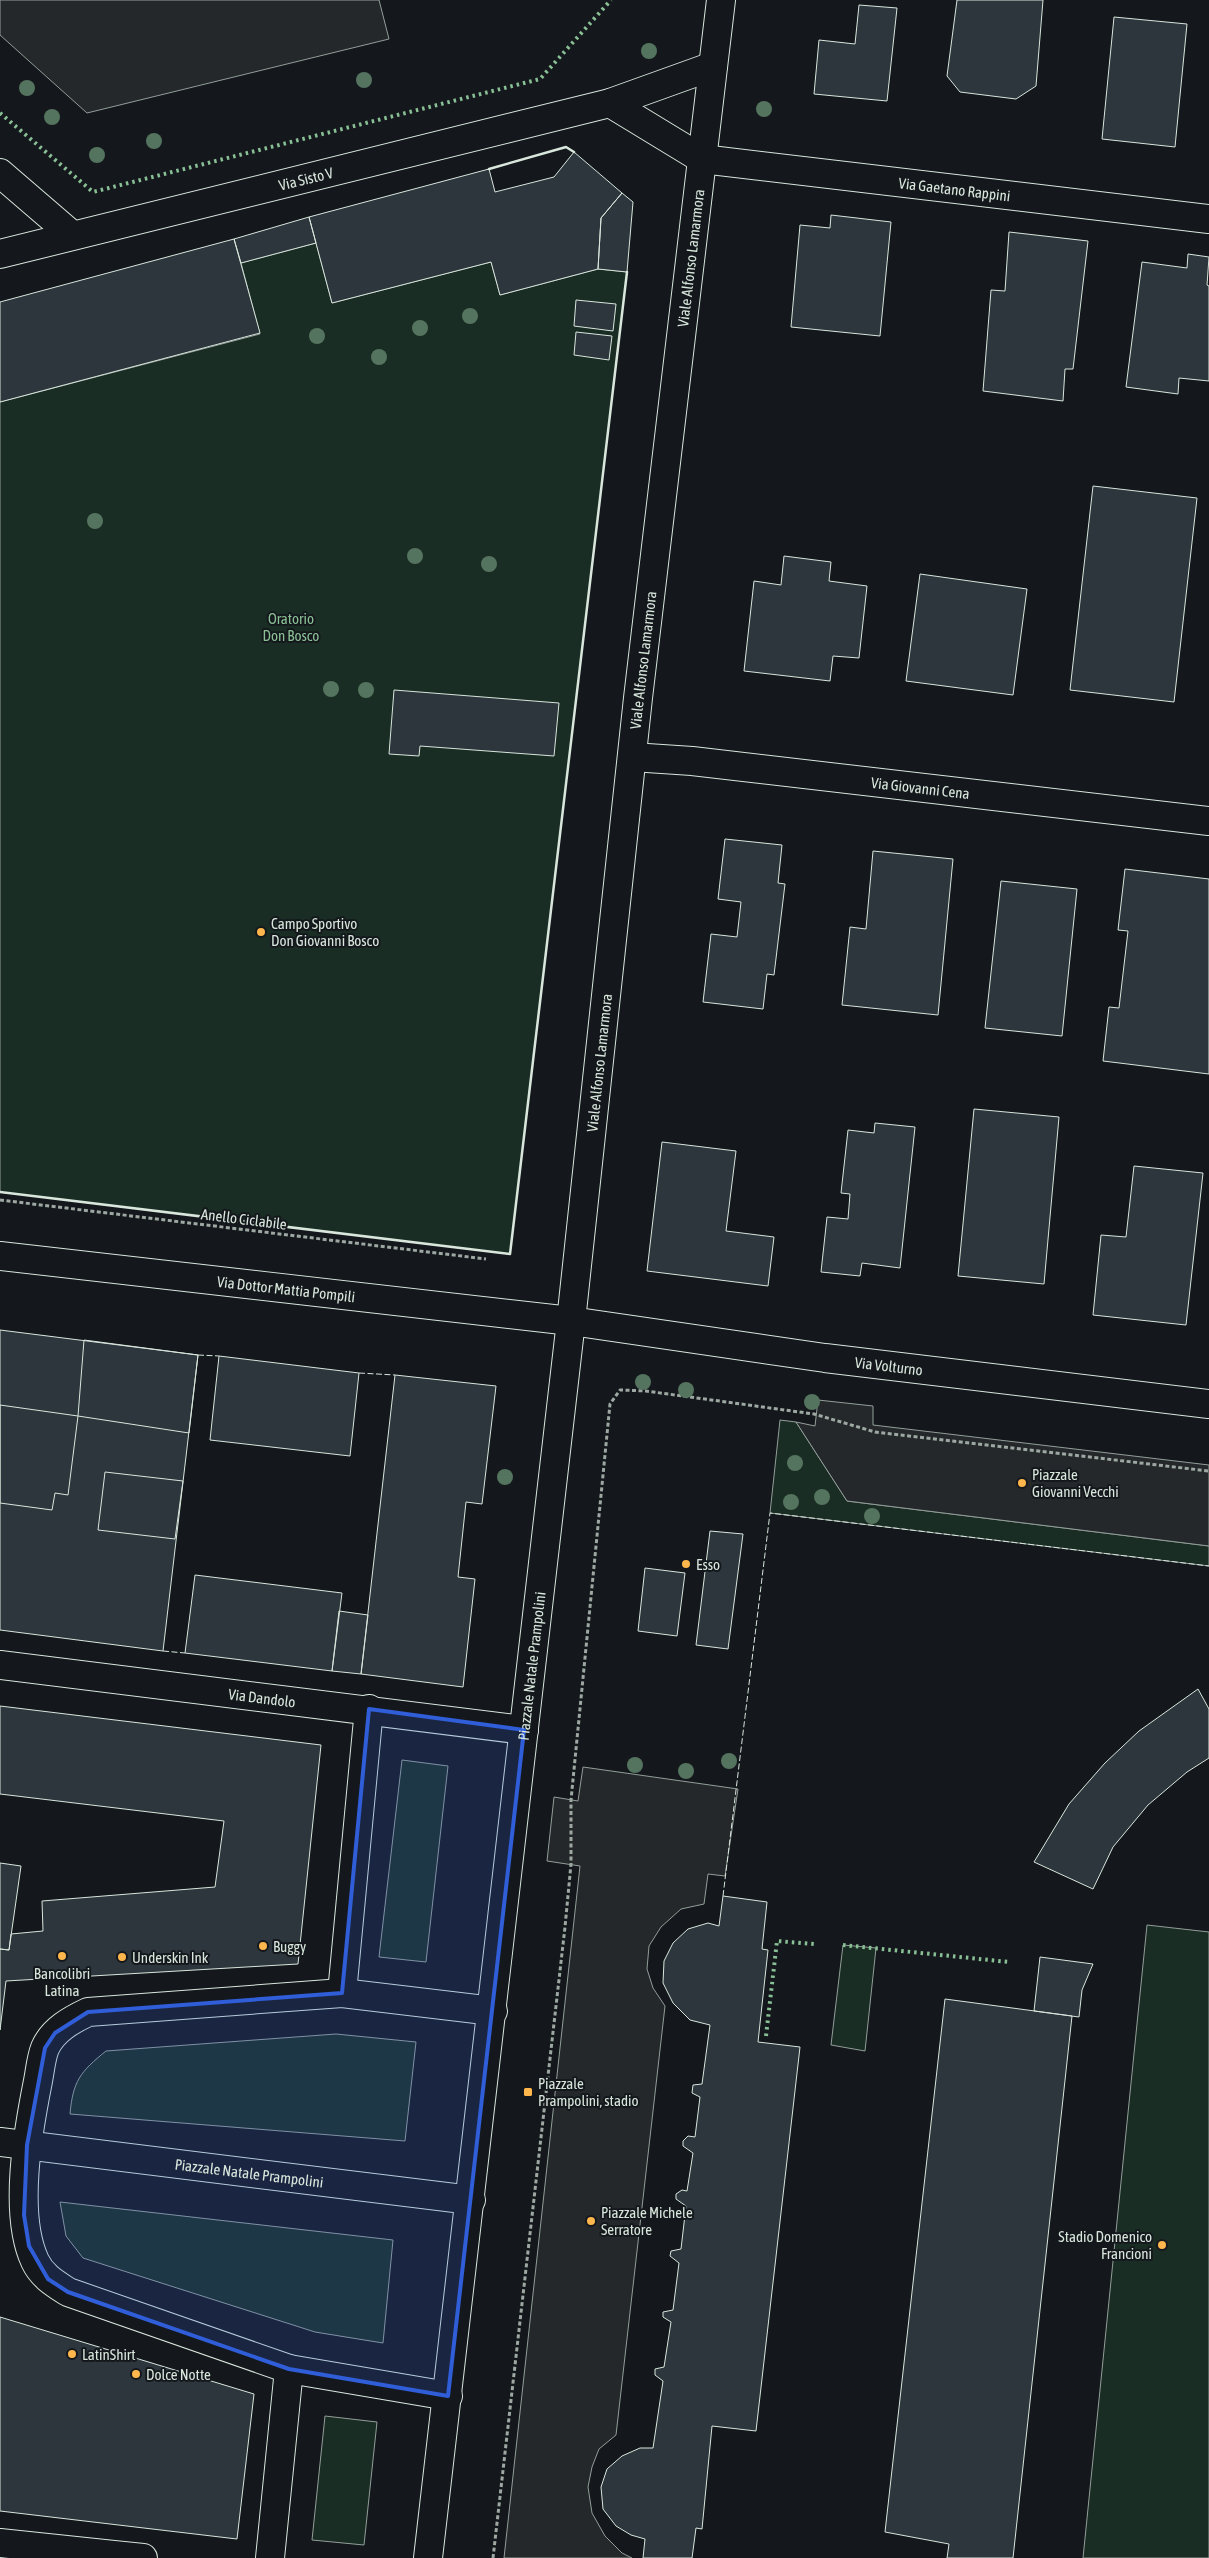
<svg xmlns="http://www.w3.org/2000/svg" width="1209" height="2558" font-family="'Asap Condensed',sans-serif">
	<rect width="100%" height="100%" fill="#14181c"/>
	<path fill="#1a2d24" stroke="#939e99" d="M 316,243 L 332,303 L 491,262 L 500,295 L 598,269 L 627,272 L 510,1254 L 0,1192 L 0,402 L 260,334 L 241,263 Z
		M 780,1420 L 796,1422 L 847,1501 L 1209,1546 L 1209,1566 L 770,1513 Z
		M 402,1760 L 448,1766 L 426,1962 L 379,1957 Z
		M 1147,1925 L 1209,1932 L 1209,2558 L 1083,2558 Z
		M 843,1945 L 876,1948 L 865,2051 L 831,2045 Z
		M 336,2034 L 416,2042 L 405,2141 L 70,2114 C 73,2081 80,2072 106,2051 Z
		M 60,2202 L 393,2240 L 383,2343 L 315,2332 L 83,2258 L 66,2236 Z
		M 325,2416 L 377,2422 L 364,2545 L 312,2540 Z"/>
	<path fill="#24282b" stroke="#939e99" d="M 0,0 L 379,0 L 389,39 L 87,113 L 0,35 Z
		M 818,1400 L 873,1406 L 873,1425 L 1209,1465 L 1209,1546 L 847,1501 L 796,1422 L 815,1426 Z
		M 583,1767 L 738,1789 L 725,1876 L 708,1874 L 704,1904 L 681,1909 L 661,1927 L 649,1946 L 647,1969 L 653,1988 L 665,2006 L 616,2435 L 599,2449 L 592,2467 L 588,2487 L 592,2513 L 605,2536 L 622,2553 L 632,2558 L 504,2558 L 580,1866 L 547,1861 L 554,1797 L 578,1801 Z"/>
	<path fill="#2c363c" stroke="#d8e6dc" d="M 957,0 L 1043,0 L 1036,86 L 1016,99 L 960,92 L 947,76 Z
		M 859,5 L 897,8 L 887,101 L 814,94 L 819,40 L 855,44 Z
		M 1114,17 L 1187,24 L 1175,147 L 1102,139 Z
		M 574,152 L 622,193 L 601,218 L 598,269 L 500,295 L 491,262 L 332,303 L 309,217 L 489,169 L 495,192 L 554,177 Z
		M 622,193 L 633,202 L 627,272 L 598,269 L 601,218 Z
		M 831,215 L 891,222 L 880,336 L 791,327 L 800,225 L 830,228 Z
		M 309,217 L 316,243 L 241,263 L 234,239 Z
		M 1009,232 L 1088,241 L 1073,369 L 1065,369 L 1063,401 L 983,391 L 991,290 L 1005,291 Z
		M 234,239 L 260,333 L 0,402 L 0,302 Z
		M 1188,254 L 1209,257 L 1207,285 L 1209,286 L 1209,381 L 1179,378 L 1178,394 L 1126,387 L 1142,262 L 1187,268 Z
		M 576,300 L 616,304 L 613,331 L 574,326 Z
		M 576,332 L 612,336 L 609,360 L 574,355 Z
		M 1093,486 L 1197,498 L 1174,702 L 1070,690 Z
		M 784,556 L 831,562 L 829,581 L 867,586 L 859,658 L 833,656 L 830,681 L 744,671 L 754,581 L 781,585 Z
		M 920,574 L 1027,589 L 1013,695 L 906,681 Z
		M 394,690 L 559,703 L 554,756 L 420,746 L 419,756 L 389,754 Z
		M 725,839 L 782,845 L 778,883 L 785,884 L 774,975 L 767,974 L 763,1009 L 703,1002 L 711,934 L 737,937 L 741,902 L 718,899 Z
		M 873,851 L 953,859 L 938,1015 L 842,1005 L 850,927 L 866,929 Z
		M 1125,869 L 1209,879 L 1209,1074 L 1103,1061 L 1109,1007 L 1119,1008 L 1128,931 L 1118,930 Z
		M 1001,881 L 1077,889 L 1062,1036 L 985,1028 Z
		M 974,1109 L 1059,1117 L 1044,1284 L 958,1276 Z
		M 875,1123 L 915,1127 L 900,1268 L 862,1263 L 860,1276 L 821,1272 L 827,1217 L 848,1219 L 850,1194 L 841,1193 L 848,1130 L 874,1133 Z
		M 662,1142 L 736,1151 L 726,1231 L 774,1237 L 768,1286 L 647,1271 Z
		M 1134,1166 L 1203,1173 L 1186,1325 L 1093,1315 L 1101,1235 L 1126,1237 Z
		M 0,1330 L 198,1355 L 163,1651 L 0,1630 Z
		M 84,1340 L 198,1355 L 189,1433 L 78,1416 Z
		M 219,1356 L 359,1373 L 350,1456 L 210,1440 Z
		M 395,1375 L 496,1386 L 482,1504 L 466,1502 L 458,1577 L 475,1579 L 463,1687 L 361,1674 Z
		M 0,1405 L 78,1416 L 68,1495 L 55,1493 L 52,1510 L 0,1503 Z
		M 105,1472 L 183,1481 L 175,1539 L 98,1530 Z
		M 710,1531 L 743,1534 L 728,1649 L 696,1645 Z
		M 645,1568 L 685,1573 L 677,1636 L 638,1631 Z
		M 195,1575 L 342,1593 L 332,1671 L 185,1653 Z
		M 339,1611 L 368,1615 L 361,1674 L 332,1671 Z
		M 1198,1689 L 1209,1709 L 1209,1758 L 1187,1772 L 1148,1805 L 1113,1847 L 1093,1889 L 1034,1862 L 1069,1804 L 1105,1763 L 1139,1731 Z
		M 0,1706 L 321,1745 L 298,1964 L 6,1981 L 0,2030 L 0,1949 L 9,1950 L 11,1934 L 43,1931 L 42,1901 L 215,1887 L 224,1821 L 0,1794 Z
		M 0,1863 L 21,1866 L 9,1950 L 0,1949 Z
		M 723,1896 L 767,1902 L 762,1949 L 768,1950 L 758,2042 L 800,2047 L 756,2431 L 712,2426 L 702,2529 L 696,2528 L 692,2558 L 643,2558 L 645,2539 L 631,2535 L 616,2526 L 603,2509 L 601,2487 L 607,2469 L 622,2456 L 640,2448 L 653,2448 L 663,2381 L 655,2375 L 655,2369 L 664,2367 L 671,2322 L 663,2317 L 663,2312 L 673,2310 L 679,2263 L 670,2256 L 671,2251 L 681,2249 L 686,2206 L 676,2199 L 676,2194 L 682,2190 L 687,2191 L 693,2153 L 683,2146 L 683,2141 L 688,2136 L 695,2137 L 700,2097 L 692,2093 L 693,2085 L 702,2084 L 710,2025 L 690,2020 L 673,2003 L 663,1983 L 664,1961 L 673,1943 L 688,1929 L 708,1923 L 719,1926 Z
		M 1040,1957 L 1093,1964 L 1082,1990 L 1079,2017 L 1034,2011 Z
		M 945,1999 L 1072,2016 L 1013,2558 L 947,2558 L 949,2544 L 885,2532 Z
		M 0,2317 L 254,2394 L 237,2539 L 0,2511 Z"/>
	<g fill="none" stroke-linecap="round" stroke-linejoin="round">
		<g stroke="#d8e6dc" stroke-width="30">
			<g id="minor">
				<path id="s1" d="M 610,103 L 702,159 L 1209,219"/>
				<path d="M 0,173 L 72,235"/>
				<path id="s2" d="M 0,254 L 610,103 L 713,66"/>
				<path id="s3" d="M 632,757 L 692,761 L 1209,821"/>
				<path id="s4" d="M 0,1256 L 571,1321"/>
				<path id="s5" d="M 0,1665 L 524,1730"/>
				<path d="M 342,1993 L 369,1709"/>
				<path id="s6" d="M 0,2142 L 471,2200"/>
				<path d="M 448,2396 L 289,2369 L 68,2292 C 54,2283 42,2276 35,2261 C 13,2214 28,2131 38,2081 C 40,2071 41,2058 45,2048 C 53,2030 71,2020 88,2012 L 342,1993 L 493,2011"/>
				<path d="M 0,2543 L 143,2558"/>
				<path d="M 270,2558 L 289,2369"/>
			</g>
		</g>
		<g stroke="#d8e6dc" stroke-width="30">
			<g id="major">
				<path id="s7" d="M 571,1321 L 825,1358 L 1209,1404"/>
				<path id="s8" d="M 428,2558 L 571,1321 L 638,698 L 721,0"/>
			</g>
		</g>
		<path stroke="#9da8a2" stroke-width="3" stroke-dasharray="4 2.5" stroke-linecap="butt" d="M 0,1200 L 486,1259
			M 493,2558 L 565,1927 L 571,1864 L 571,1800 L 610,1404 L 620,1390 L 646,1391 L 814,1414 L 875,1432 L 1209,1471"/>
		<use href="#minor" stroke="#14181c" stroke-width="28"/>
		<use href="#major" stroke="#14181c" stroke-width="28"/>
		<path stroke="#8ac095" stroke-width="4" stroke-dasharray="2.5 4" stroke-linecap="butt" d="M 0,113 L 93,192 L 540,79 L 611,0
			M 843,1945 L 1009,1962
			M 766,2036 L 777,1941 L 814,1944"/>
		<path stroke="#d8e6dc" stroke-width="1" stroke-dasharray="6 2.5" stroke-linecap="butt" d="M 198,1355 L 219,1356
			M 359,1373 L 395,1375
			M 163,1651 L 185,1653
			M 723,1896 L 770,1513 L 1209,1566"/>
		<path stroke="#d8e6dc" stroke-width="2.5" d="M 489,169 L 566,147 L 574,152
			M 0,1192 L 510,1254 L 627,272"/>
	</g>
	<g fill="#55745f">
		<circle cx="649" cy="51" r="8"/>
		<circle cx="364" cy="80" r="8"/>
		<circle cx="27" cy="88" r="8"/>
		<circle cx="764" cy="109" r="8"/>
		<circle cx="52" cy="117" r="8"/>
		<circle cx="154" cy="141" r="8"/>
		<circle cx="97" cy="155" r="8"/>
		<circle cx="470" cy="316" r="8"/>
		<circle cx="420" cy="328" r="8"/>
		<circle cx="317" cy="336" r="8"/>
		<circle cx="379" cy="357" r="8"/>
		<circle cx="95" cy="521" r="8"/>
		<circle cx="415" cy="556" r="8"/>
		<circle cx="489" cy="564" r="8"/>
		<circle cx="331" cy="689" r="8"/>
		<circle cx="366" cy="690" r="8"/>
		<circle cx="643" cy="1382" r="8"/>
		<circle cx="686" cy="1390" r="8"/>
		<circle cx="812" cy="1402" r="8"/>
		<circle cx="795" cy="1463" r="8"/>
		<circle cx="505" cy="1477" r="8"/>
		<circle cx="822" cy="1497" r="8"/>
		<circle cx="791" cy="1502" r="8"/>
		<circle cx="872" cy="1516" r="8"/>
		<circle cx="729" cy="1761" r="8"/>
		<circle cx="635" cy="1765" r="8"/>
		<circle cx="686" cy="1771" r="8"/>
	</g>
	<path fill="#305dd8" fill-opacity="0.2" stroke="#305dd8" stroke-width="4" stroke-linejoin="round" d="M 369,1709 L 524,1730 L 448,2396 L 289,2369 L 68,2292 L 48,2279 L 29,2246 L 24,2215 L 27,2145 L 45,2048 L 55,2033 L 88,2012 L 342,1993 Z"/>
	<g fill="#ffb74d" stroke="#14181c" stroke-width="2">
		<circle cx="261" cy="932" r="5"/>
		<circle cx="1022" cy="1483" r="5"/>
		<circle cx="686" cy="1564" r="5"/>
		<circle cx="263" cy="1946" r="5"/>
		<circle cx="62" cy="1956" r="5"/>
		<circle cx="122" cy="1957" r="5"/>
		<rect x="523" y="2087" width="10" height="10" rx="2.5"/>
		<circle cx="591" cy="2221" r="5"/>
		<circle cx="1162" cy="2245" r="5"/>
		<circle cx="72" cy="2354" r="5"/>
		<circle cx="136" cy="2374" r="5"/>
	</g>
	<g text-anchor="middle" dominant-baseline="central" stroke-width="4" stroke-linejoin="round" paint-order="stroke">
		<g font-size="15" fill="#d8e6dc" stroke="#14181c">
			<text stroke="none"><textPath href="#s2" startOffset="315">Via Sisto V</textPath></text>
			<text stroke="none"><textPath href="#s1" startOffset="362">Via Gaetano Rappini</textPath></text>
			<text stroke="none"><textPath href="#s8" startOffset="2315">Viale Alfonso Lamarmora</textPath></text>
			<text stroke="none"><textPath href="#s8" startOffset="1910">Viale Alfonso Lamarmora</textPath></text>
			<text stroke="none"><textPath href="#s3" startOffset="290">Via Giovanni Cena</textPath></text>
			<text stroke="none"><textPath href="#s8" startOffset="1505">Viale Alfonso Lamarmora</textPath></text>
			<text transform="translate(244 1219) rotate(7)">Anello Ciclabile</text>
			<text stroke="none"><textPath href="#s4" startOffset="288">Via Dottor Mattia Pompili</textPath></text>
			<text stroke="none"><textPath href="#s7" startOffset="321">Via Volturno</textPath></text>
			<text stroke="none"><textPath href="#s8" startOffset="898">Piazzale Natale Prampolini</textPath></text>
			<text stroke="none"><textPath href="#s5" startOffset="264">Via Dandolo</textPath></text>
			<text stroke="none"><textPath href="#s6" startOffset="251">Piazzale Natale Prampolini</textPath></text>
		</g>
		<g font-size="15" fill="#8ac095" stroke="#14181c">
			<text x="291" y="618">Oratorio<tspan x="291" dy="17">Don Bosco</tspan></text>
		</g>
		<g font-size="15" fill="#d8e6dc" stroke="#14181c" text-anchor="start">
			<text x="271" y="923">Campo Sportivo<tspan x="271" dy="17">Don Giovanni Bosco</tspan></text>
			<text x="1032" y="1474">Piazzale<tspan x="1032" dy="17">Giovanni Vecchi</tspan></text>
			<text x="696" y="1564">Esso</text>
			<text x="273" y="1946">Buggy</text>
			<text x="132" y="1957">Underskin Ink</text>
			<text x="62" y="1973" text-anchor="middle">Bancolibri<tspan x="62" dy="17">Latina</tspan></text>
			<text x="538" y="2083">Piazzale<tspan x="538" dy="17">Prampolini, stadio</tspan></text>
			<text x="601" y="2212">Piazzale Michele<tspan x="601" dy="17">Serratore</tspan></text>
			<text x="1152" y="2236" text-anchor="end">Stadio Domenico<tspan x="1152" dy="17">Francioni</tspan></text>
			<text x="82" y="2354">LatinShirt</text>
			<text x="146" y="2374">Dolce Notte</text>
		</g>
	</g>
</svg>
